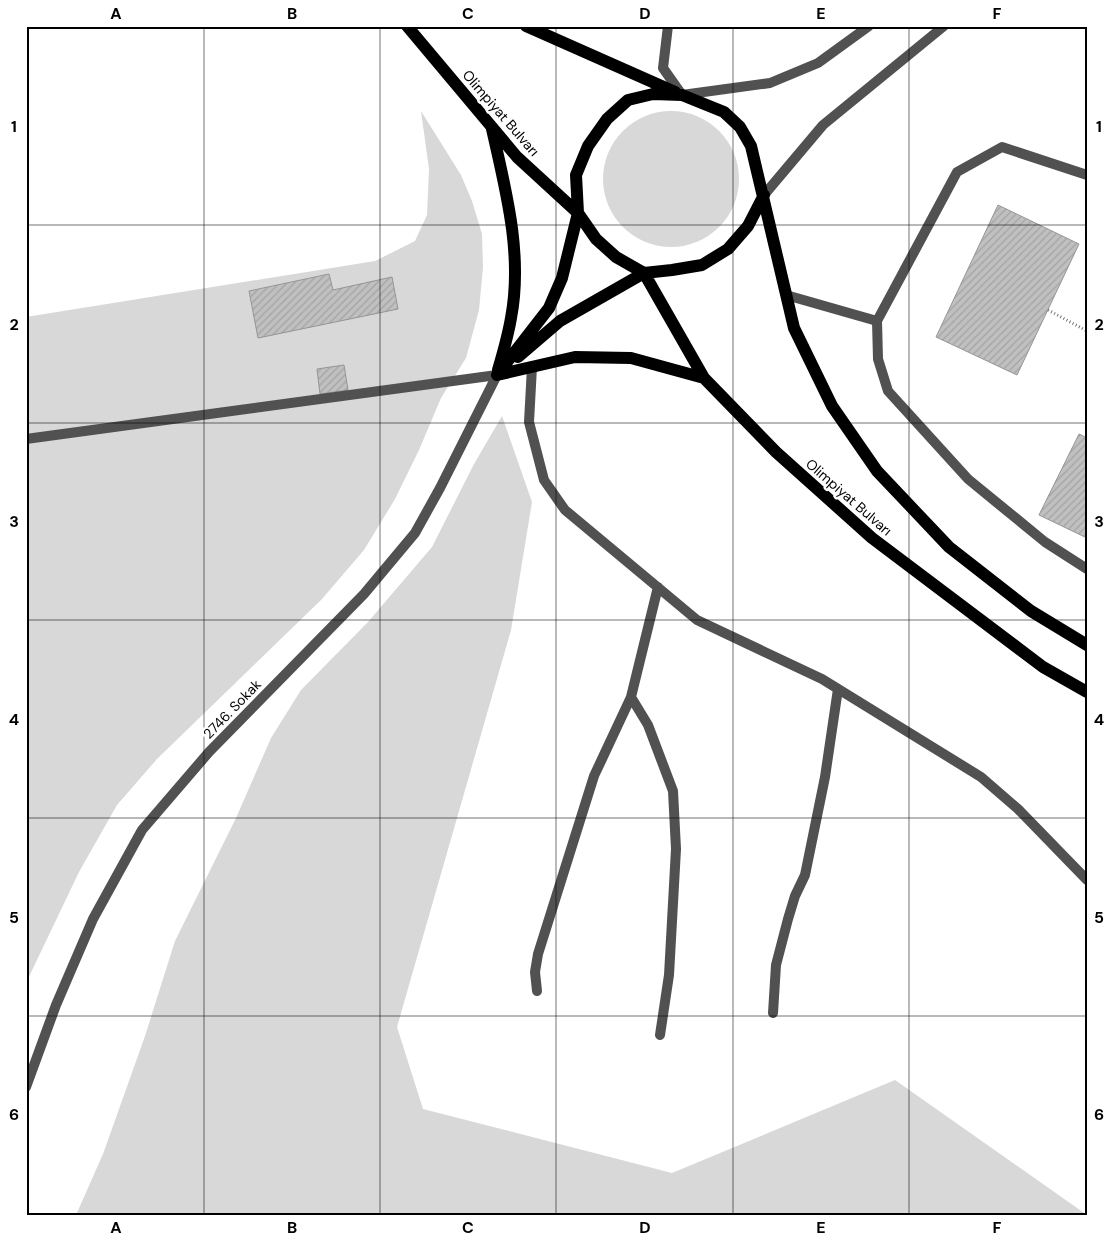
<svg xmlns="http://www.w3.org/2000/svg" width="1113" height="1241" font-family="'DM Sans',sans-serif">
	<defs>
		<pattern id="building-hatch" width="6" height="6" patternUnits="userSpaceOnUse" patternTransform="scale(1.25)"><rect width="6" height="6" fill="#c0c0c0"/><path d="M-1 1l2-2M0 6l6-6M5 7l2-2" fill="none" stroke="#a3a3a3"/></pattern>
	</defs>
	<rect width="100%" height="100%" fill="#fff"/>
	<path fill="#d8d8d8" d="M 421,111 L 461,175 L 472,201 L 482,234 L 483,267 L 479,310 L 466,358 L 441,398 L 419,450 L 395,499 L 364,550 L 322,599 L 157,759 L 117,805 L 79,872 L 26,983 L 26,317 L 375,261 L 415,241 L 427,215 L 429,169 Z
		M603 179a68 68 0 1 1 136 0a68 68 0 1 1-136 0Z
		M 502,416 L 532,502 L 511,630 L 397,1027 L 423,1109 L 672,1173 L 895,1080 L 1087,1215 L 76,1215 L 103,1154 L 145,1036 L 175,941 L 236,818 L 271,738 L 301,690 L 368,622 L 432,547 L 474,464 Z"/>
	<path fill="url(#building-hatch)" stroke="#959595" d="M 998,205 L 1079,244 L 1017,375 L 936,337 Z
		M 329,274 L 333,290 L 392,277 L 398,309 L 258,338 L 249,291 Z
		M 344,365 L 348,390 L 320,394 L 317,369 Z
		M 1079,434 L 1087,438 L 1087,538 L 1039,515 Z"/>
	<g fill="none" stroke-linecap="round" stroke-linejoin="round">
		<path stroke="#737373" stroke-width="3" stroke-dasharray="1 2.5" stroke-linecap="butt" d="M 1048,310 L 1087,331"/>
		<path stroke="#515151" stroke-width="10" d="M 668,26 L 663,68 L 682,95
			M 1087,175 L 1002,147 L 957,172 L 877,321 L 878,359 L 888,391 L 968,479 L 1045,542 L 1087,569
			M 786,295 L 877,321
			M 532,367 L 529,422 L 544,480 L 565,510 L 697,620 L 822,679 L 981,777 L 1018,809 L 1087,880
			M 26,439 L 497,375
			M 631,697 L 648,725 L 673,791 L 676,849 L 669,975 L 660,1035
			M 537,991 L 535,972 L 538,954 L 594,776 L 631,697 L 658,587
			M 773,1013 L 776,965 L 788,919 L 795,896 L 805,875 L 825,777 L 838,689"/>
		<path stroke="#515151" stroke-width="10" d="M 682,95 L 770,83 L 818,63 L 869,26
			M 764,195 L 823,125 L 944,26
			M 26,1087 L 56,1005 L 93,919 L 142,830 L 209,752 L 364,594 L 415,533 L 440,488 L 497,375"/>
		<path stroke="#000" stroke-width="12" d="M 407,26 L 517,157 L 578,213 L 596,239 L 616,257 L 644,273
			M 526,26 L 675,92
			M 492,129 C 506,191 523,255 511,318 C 508,336 503,353 498,370
			M 644,273 L 704,378 L 776,452 L 872,538 L 1043,667 L 1087,692
			M 518,357 L 560,321 L 644,273 L 672,270 L 702,265 L 728,249 L 748,226 L 764,195
			M 497,375 L 549,308 L 562,278 L 578,213 L 576,175 L 588,146 L 607,119 L 628,100 L 653,94 L 682,95 L 724,112 L 740,127 L 751,146 L 794,328 L 832,406 L 877,471 L 949,547 L 1031,611 L 1087,645
			M 497,375 L 575,357 L 631,358 L 704,378"/>
	</g>
	<path fill="none" stroke="#000" stroke-width="1" stroke-opacity="0.55" d="M 204,26 L 204,1215M 380,26 L 380,1215M 556,26 L 556,1215M 733,26 L 733,1215M 909,26 L 909,1215M 26,225 L 1087,225M 26,423 L 1087,423M 26,620 L 1087,620M 26,818 L 1087,818M 26,1016 L 1087,1016"/>
	<g text-anchor="middle" dominant-baseline="central" stroke-width="5" stroke-linejoin="round" paint-order="stroke">
		<g font-size="14" fill="#000" stroke="#fff">
			<text transform="translate(501 113) rotate(49)">Olimpiyat Bulvarı</text>
			<text transform="translate(849 497) rotate(41)">Olimpiyat Bulvarı</text>
			<text transform="translate(232 709) rotate(-46)">2746. Sokak</text>
		</g>
	</g>
	<rect width="1113" height="1241" fill="none" stroke="#ffffff" stroke-width="55"/>
	<rect x="28" y="28" width="1058" height="1186" fill="none" stroke="#000" stroke-width="2"/>
	<g font-size="16" text-anchor="middle" font-weight="bold" fill="#000">
		<text x="116" y="19">A</text>
		<text x="292" y="19">B</text>
		<text x="468" y="19">C</text>
		<text x="645" y="19">D</text>
		<text x="821" y="19">E</text>
		<text x="997" y="19">F</text>
		<text x="14" y="132">1</text>
		<text x="1099" y="132">1</text>
		<text x="14" y="330">2</text>
		<text x="1099" y="330">2</text>
		<text x="14" y="527">3</text>
		<text x="1099" y="527">3</text>
		<text x="14" y="725">4</text>
		<text x="1099" y="725">4</text>
		<text x="14" y="923">5</text>
		<text x="1099" y="923">5</text>
		<text x="14" y="1120">6</text>
		<text x="1099" y="1120">6</text>
		<text x="116" y="1233">A</text>
		<text x="292" y="1233">B</text>
		<text x="468" y="1233">C</text>
		<text x="645" y="1233">D</text>
		<text x="821" y="1233">E</text>
		<text x="997" y="1233">F</text>
	</g>
</svg>
